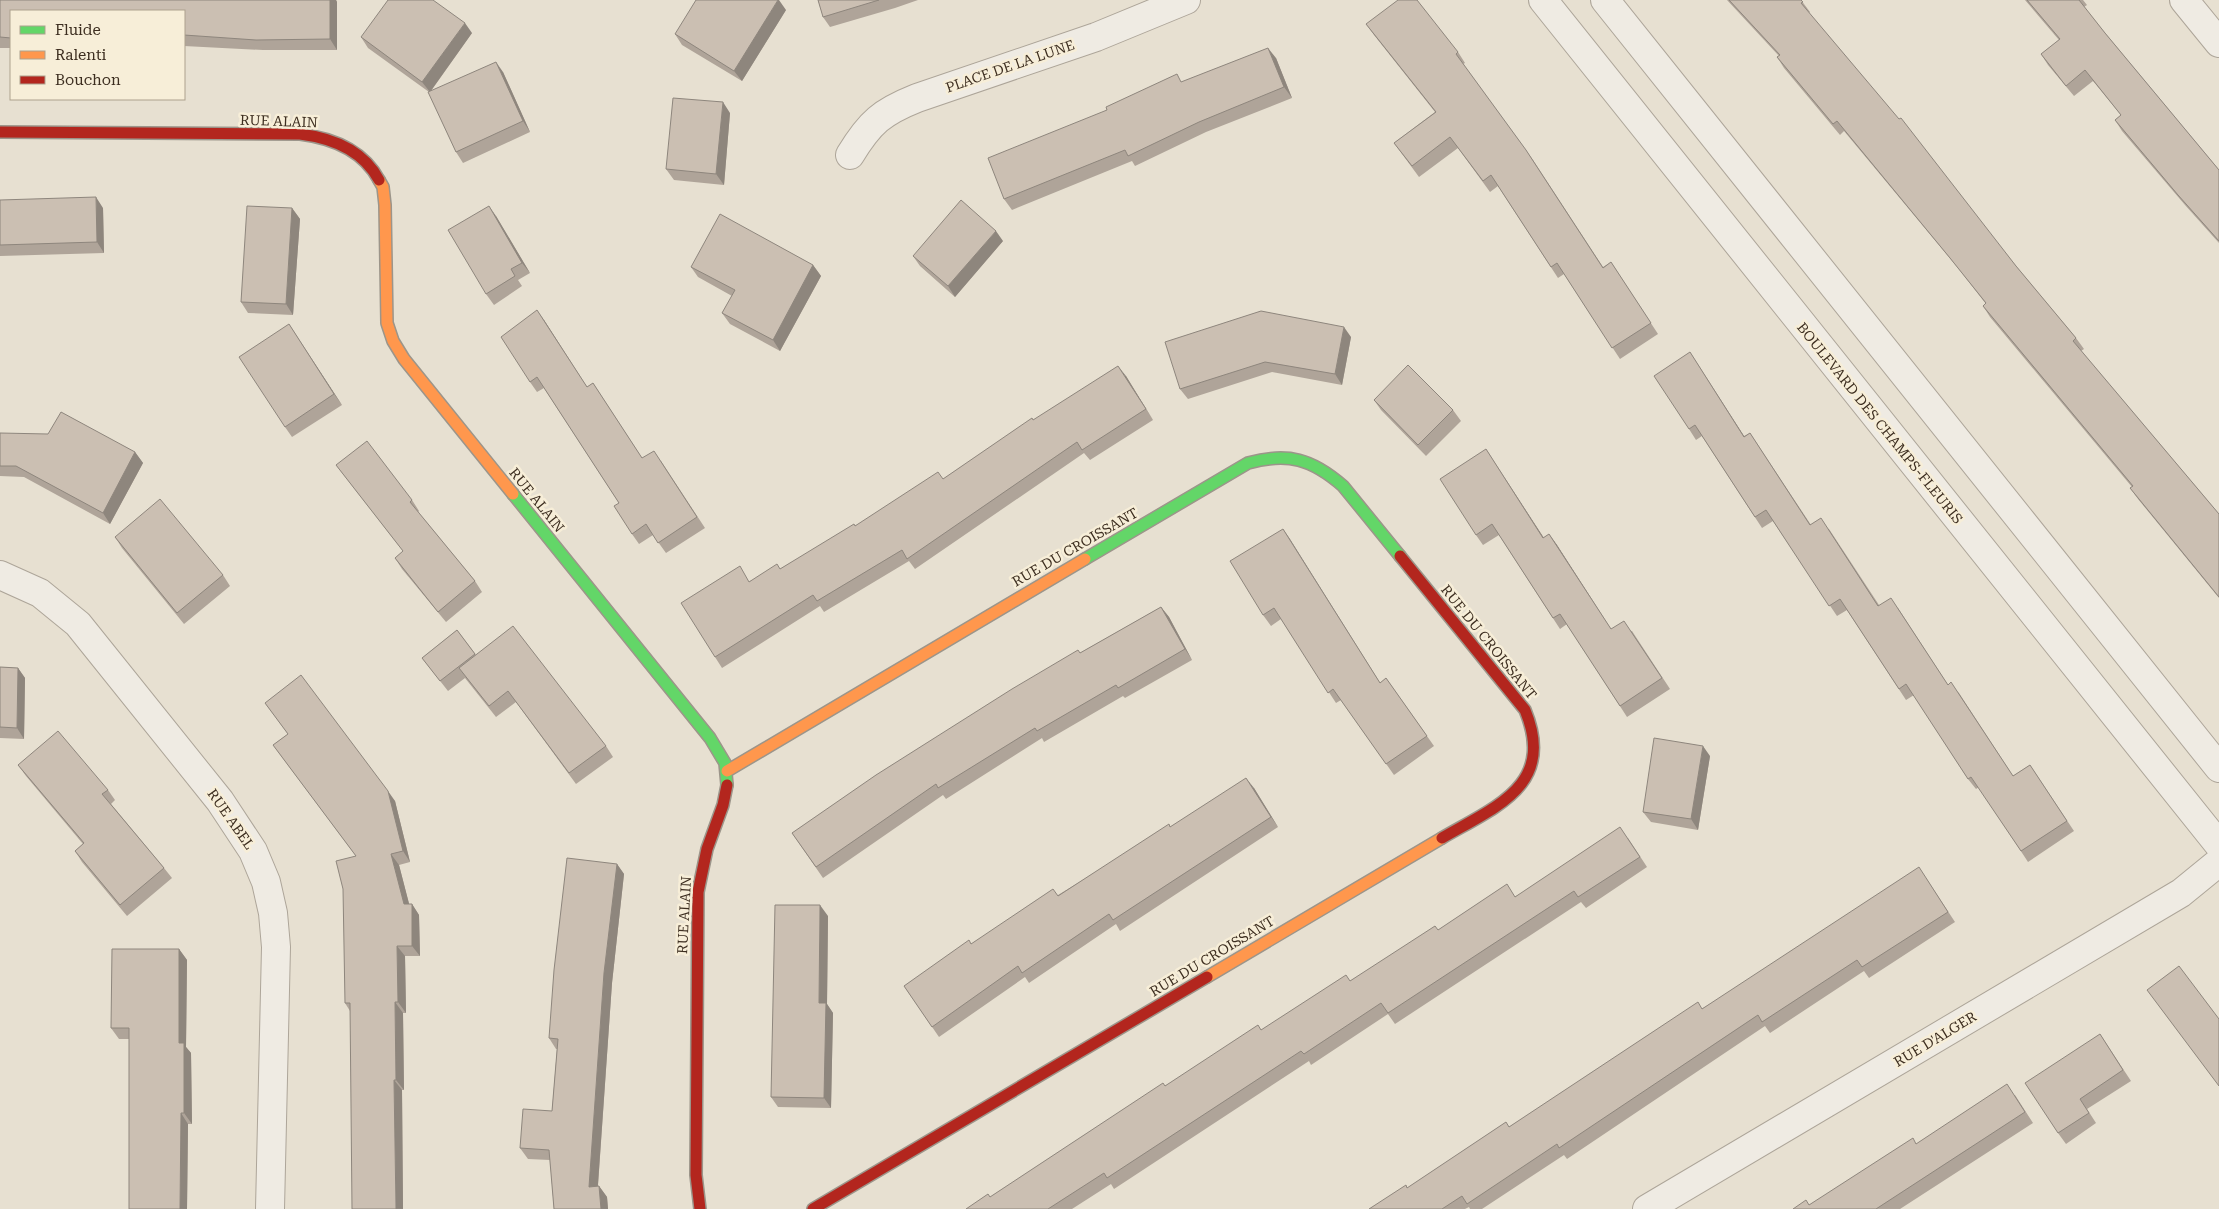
<svg xmlns="http://www.w3.org/2000/svg" width="2219" height="1209" font-family="'Roboto Serif',serif">
	<rect width="100%" height="100%" fill="#e7e0d1"/>
	<g fill="none" stroke-linecap="round" stroke-linejoin="round">
		<g stroke="#ada599" stroke-width="30">
			<path id="street" d="M 1543,0 L 2219,845
				M 1605,0 L 2219,768
				M 2184,0 L 2219,43
				M 850,155 C 870,122 882,112 917,98 L 1096,37 L 1186,0
				M 0,575 L 40,593 L 78,624 L 220,801 L 253,851 L 266,882 L 273,913 L 276,947 L 270,1209
				M 1647,1209 L 2181,893 L 2219,862"/>
		</g>
		<g stroke="#9c958a" stroke-width="14">
			<path id="fast" d="M 513,494 L 710,738 L 725,763 L 727,785
				M 1085,559 L 1248,463 C 1288,452 1312,459 1343,486 L 1400,556"/>
		</g>
		<g stroke="#9c958a" stroke-width="14">
			<path id="slow" d="M 379,180 L 383,187 L 385,205 L 387,323 L 393,341 L 404,359 L 513,494
				M 727,771 L 1085,559
				M 1207,977 L 1442,838"/>
		</g>
		<g stroke="#9c958a" stroke-width="14">
			<path id="jam" d="M 0,132 L 300,134 C 332,138 363,150 379,180
				M 1400,556 L 1525,710 C 1556,785 1497,806 1442,838
				M 700,1209 L 696,1175 L 698,892 L 707,849 L 723,805 L 727,785
				M 813,1209 L 1207,977"/>
		</g>
		<use href="#street" stroke="#efebe3" stroke-width="28"/>
		<use href="#fast" stroke="#63d668" stroke-width="11"/>
		<use href="#slow" stroke="#ff974d" stroke-width="11"/>
		<use href="#jam" stroke="#b3261e" stroke-width="11"/>
	</g>
	<path fill="#afa499" d="M 0,0 L 336,0 L 337,2 L 337,50 L 263,50 L 184,46 L 184,11 L 11,11 L 11,48 L 0,48 Z
		M 818,0 L 918,0 L 895,8 L 830,27 L 823,17 Z
		M 1727,0 L 1801,0 L 1810,12 L 1809,13 L 2016,266 L 2076,338 L 2084,349 L 2081,351 L 2219,514 L 2219,598 L 2138,499 L 2130,488 L 2132,487 L 1990,317 L 1983,306 L 1986,304 L 1958,268 L 1844,131 L 1840,135 L 1784,68 L 1777,57 L 1779,56 Z
		M 2025,0 L 2083,0 L 2087,5 L 2084,7 L 2105,33 L 2219,170 L 2219,243 L 2185,205 L 2122,131 L 2115,120 L 2121,115 L 2093,81 L 2074,96 L 2048,65 L 2041,54 L 2059,40 Z
		M 786,10 L 742,81 L 682,45 L 675,34 Z
		M 1366,24 L 1458,52 L 1465,63 L 1463,64 L 1533,160 L 1603,267 L 1611,262 L 1658,334 L 1620,359 L 1564,274 L 1558,278 L 1498,186 L 1490,192 L 1458,148 L 1419,177 L 1394,143 L 1435,112 L 1374,35 Z
		M 472,33 L 431,91 L 503,72 L 530,132 L 463,163 L 456,152 L 429,92 L 368,48 L 361,37 Z
		M 1276,58 L 1292,98 L 1206,132 L 1135,166 L 1132,161 L 1012,210 L 1004,199 L 1182,82 Z
		M 730,113 L 724,185 L 674,180 L 666,169 Z
		M 0,200 L 103,208 L 104,253 L 0,256 Z
		M 292,208 L 300,219 L 293,315 L 248,313 L 241,302 Z
		M 496,216 L 530,273 L 518,280 L 522,286 L 494,305 L 486,294 Z
		M 1003,241 L 955,297 L 920,266 L 913,256 Z
		M 813,265 L 821,276 L 780,351 L 730,324 L 722,313 L 732,296 L 698,277 L 691,267 Z
		M 1261,311 L 1351,337 L 1342,385 L 1272,372 L 1188,399 L 1180,389 Z
		M 544,320 L 587,387 L 593,383 L 642,458 L 661,461 L 705,528 L 666,553 L 653,535 L 639,544 L 632,534 L 619,503 L 544,388 L 537,392 L 530,382 Z
		M 289,324 L 342,405 L 292,437 L 285,427 Z
		M 1690,352 L 1744,436 L 1750,433 L 1811,525 L 1829,529 L 1879,605 L 1898,608 L 1948,685 L 1959,693 L 2013,776 L 2030,765 L 2074,831 L 2028,862 L 1979,787 L 1976,789 L 1968,779 L 1914,695 L 1906,700 L 1847,610 L 1837,616 L 1773,521 L 1762,528 L 1702,436 L 1696,440 L 1689,429 Z
		M 1126,376 L 1153,420 L 1090,460 L 1084,453 L 915,569 L 909,561 L 824,612 L 820,606 L 722,668 L 715,657 L 750,581 L 780,569 L 855,526 L 943,479 L 1033,420 Z
		M 1374,400 L 1453,410 L 1461,421 L 1426,456 L 1381,410 Z
		M 0,433 L 135,452 L 143,463 L 110,524 L 24,477 L 0,476 Z
		M 1486,449 L 1544,538 L 1549,534 L 1557,545 L 1611,629 L 1632,631 L 1670,689 L 1627,717 L 1567,624 L 1560,629 L 1499,535 L 1483,545 L 1476,535 Z
		M 336,465 L 412,500 L 419,511 L 418,512 L 475,581 L 482,592 L 446,622 L 402,569 L 395,558 L 403,551 Z
		M 1283,529 L 1380,683 L 1386,678 L 1434,746 L 1394,775 L 1341,700 L 1336,703 L 1281,619 L 1271,626 L 1263,615 Z
		M 115,537 L 223,575 L 230,586 L 184,624 L 122,548 Z
		M 1161,607 L 1169,617 L 1192,660 L 1125,698 L 1123,696 L 1044,742 L 1042,738 L 946,799 L 943,795 L 823,878 L 792,833 L 1080,653 Z
		M 457,630 L 476,655 L 606,746 L 613,757 L 576,784 L 516,702 L 496,717 L 465,678 L 448,691 L 422,658 Z
		M 0,667 L 18,668 L 25,678 L 24,739 L 0,738 Z
		M 265,703 L 395,801 L 410,862 L 399,865 L 409,904 L 412,904 L 419,915 L 420,956 L 405,956 L 406,1013 L 403,1013 L 404,1090 L 402,1090 L 403,1209 L 350,1011 L 345,1003 L 356,856 L 273,745 L 288,734 Z
		M 1710,756 L 1698,830 L 1651,822 L 1643,812 Z
		M 18,765 L 108,790 L 115,800 L 111,804 L 164,868 L 172,878 L 127,916 L 82,862 L 75,851 L 83,844 L 26,776 Z
		M 1254,788 L 1278,827 L 1120,931 L 1116,924 L 1029,983 L 1025,977 L 939,1037 L 904,986 L 971,944 L 1058,895 L 1170,827 Z
		M 1628,838 L 1647,867 L 1586,908 L 1581,902 L 1395,1024 L 1388,1014 L 1311,1065 L 1309,1061 L 1114,1189 L 1111,1184 L 1072,1209 L 966,1209 L 991,1197 L 1165,1086 L 1261,1030 L 1350,981 L 1438,930 L 1516,896 Z
		M 617,864 L 624,874 L 612,983 L 598,1186 L 599,1186 L 607,1197 L 608,1209 L 554,1209 L 550,1160 L 528,1159 L 520,1148 L 552,1111 L 557,1049 L 556,1049 L 549,1038 Z
		M 1926,878 L 1955,922 L 1869,978 L 1864,971 L 1770,1033 L 1765,1026 L 1567,1159 L 1564,1155 L 1482,1209 L 1470,1209 L 1469,1207 L 1465,1209 L 1369,1209 L 1408,1188 L 1509,1127 L 1703,1008 Z
		M 828,916 L 827,1004 L 833,1013 L 831,1108 L 778,1107 L 771,1097 Z
		M 179,949 L 187,960 L 186,1047 L 191,1053 L 192,1124 L 188,1124 L 187,1209 L 129,1209 L 129,1039 L 119,1039 L 111,1028 Z
		M 2100,1034 L 2131,1081 L 2087,1109 L 2096,1123 L 2066,1144 L 2058,1133 Z
		M 2015,1095 L 2033,1123 L 1900,1209 L 1793,1209 L 1810,1205 L 1917,1144 Z"/>
	<path fill="#8e867d" d="M 330,0 L 336,0 L 337,2 L 337,50 L 330,39 Z
		M 778,0 L 779,0 L 786,10 L 742,81 L 734,71 Z
		M 465,23 L 472,33 L 430,92 L 422,82 Z
		M 1268,48 L 1276,58 L 1292,98 L 1284,87 Z
		M 496,62 L 503,72 L 530,132 L 523,121 Z
		M 723,102 L 730,113 L 724,185 L 716,174 Z
		M 96,197 L 103,208 L 104,253 L 97,242 Z
		M 489,206 L 496,216 L 530,273 L 522,263 Z
		M 292,208 L 300,219 L 293,315 L 286,304 Z
		M 996,231 L 1003,241 L 955,297 L 948,286 Z
		M 813,265 L 821,276 L 780,351 L 773,340 Z
		M 537,310 L 544,320 L 594,398 L 587,387 Z
		M 289,324 L 296,335 L 342,405 L 334,394 Z
		M 1344,327 L 1351,337 L 1342,385 L 1335,374 Z
		M 1690,352 L 1697,363 L 1751,447 L 1744,437 Z
		M 1118,366 L 1126,376 L 1153,420 L 1146,409 Z
		M 1486,449 L 1493,460 L 1551,549 L 1543,538 Z
		M 135,452 L 143,463 L 110,524 L 103,513 Z
		M 1283,529 L 1290,539 L 1387,694 L 1380,683 Z
		M 1549,534 L 1557,545 L 1618,640 L 1611,629 Z
		M 1161,607 L 1169,617 L 1192,660 L 1185,649 Z
		M 18,668 L 25,678 L 24,739 L 17,728 Z
		M 1703,746 L 1710,756 L 1698,830 L 1691,819 Z
		M 1246,778 L 1254,788 L 1278,827 L 1271,817 Z
		M 388,791 L 395,801 L 410,862 L 403,851 Z
		M 391,854 L 399,865 L 412,915 L 404,904 Z
		M 617,864 L 624,874 L 612,983 L 597,1198 L 589,1187 L 604,973 Z
		M 412,904 L 419,915 L 420,956 L 412,946 Z
		M 820,905 L 828,916 L 827,1004 L 833,1013 L 831,1108 L 824,1098 L 819,1003 Z
		M 397,946 L 405,956 L 406,1013 L 398,1002 Z
		M 179,949 L 187,960 L 186,1047 L 191,1053 L 192,1124 L 184,1113 L 179,1043 Z
		M 395,1002 L 403,1013 L 404,1090 L 396,1080 Z
		M 394,1080 L 402,1090 L 403,1209 L 396,1209 Z
		M 181,1113 L 188,1124 L 187,1209 L 180,1209 Z
		M 599,1186 L 607,1197 L 608,1209 L 601,1209 Z"/>
	<path fill="#cbbfb2" stroke="#8e867d" d="M 0,0 L 330,0 L 330,39 L 256,40 L 184,35 L 184,11 L 11,11 L 11,38 L 0,37 Z
		M 388,0 L 433,0 L 465,23 L 422,82 L 361,37 Z
		M 696,0 L 778,0 L 734,71 L 675,34 Z
		M 818,0 L 879,0 L 823,17 Z
		M 1398,0 L 1417,0 L 1458,52 L 1456,54 L 1526,150 L 1603,268 L 1611,262 L 1651,323 L 1612,348 L 1557,263 L 1551,267 L 1491,175 L 1483,181 L 1450,137 L 1412,166 L 1394,143 L 1436,112 L 1366,24 Z
		M 1729,0 L 1801,0 L 1803,2 L 1801,3 L 1899,119 L 1901,118 L 2016,266 L 2076,338 L 2073,341 L 2219,514 L 2219,597 L 2130,488 L 2133,486 L 1983,306 L 1986,303 L 1950,258 L 1837,121 L 1833,124 L 1777,57 L 1780,55 Z
		M 2027,0 L 2079,0 L 2105,33 L 2219,170 L 2219,241 L 2178,195 L 2115,120 L 2121,115 L 2085,70 L 2066,86 L 2041,54 L 2060,39 Z
		M 1268,48 L 1284,87 L 1199,122 L 1128,156 L 1125,150 L 1004,199 L 988,158 L 1107,110 L 1106,107 L 1177,74 L 1181,82 Z
		M 496,62 L 523,121 L 456,152 L 428,92 Z
		M 673,98 L 723,102 L 716,174 L 666,169 Z
		M 96,197 L 97,242 L 0,245 L 0,200 Z
		M 961,200 L 996,231 L 948,286 L 913,256 Z
		M 247,206 L 292,208 L 286,304 L 241,302 Z
		M 489,206 L 522,263 L 511,269 L 515,276 L 486,294 L 448,230 Z
		M 720,214 L 813,265 L 773,340 L 722,313 L 735,290 L 691,267 Z
		M 537,310 L 587,387 L 593,383 L 642,458 L 654,451 L 697,517 L 658,543 L 646,524 L 632,534 L 614,506 L 619,503 L 537,377 L 530,382 L 501,337 Z
		M 1261,311 L 1344,327 L 1335,374 L 1265,362 L 1180,389 L 1165,342 Z
		M 289,324 L 334,394 L 285,427 L 239,357 Z
		M 1690,352 L 1744,437 L 1750,433 L 1810,525 L 1821,518 L 1878,606 L 1891,598 L 1948,685 L 1951,682 L 2013,776 L 2030,765 L 2067,821 L 2021,851 L 1971,777 L 1968,779 L 1906,684 L 1899,689 L 1840,599 L 1829,606 L 1766,510 L 1755,517 L 1695,425 L 1689,429 L 1654,376 Z
		M 1408,365 L 1453,410 L 1418,445 L 1374,400 Z
		M 1118,366 L 1146,409 L 1082,450 L 1077,442 L 907,559 L 902,550 L 817,601 L 813,595 L 715,657 L 681,603 L 740,566 L 749,582 L 777,564 L 780,569 L 854,524 L 855,526 L 938,472 L 943,479 L 1032,418 L 1033,420 Z
		M 61,412 L 135,452 L 103,513 L 16,466 L 0,466 L 0,433 L 48,434 Z
		M 367,441 L 412,500 L 410,502 L 475,581 L 438,612 L 395,558 L 403,551 L 336,465 Z
		M 1486,449 L 1543,538 L 1549,534 L 1611,629 L 1624,621 L 1662,678 L 1620,706 L 1560,614 L 1553,618 L 1492,524 L 1476,535 L 1440,479 Z
		M 160,499 L 223,575 L 177,613 L 115,537 Z
		M 1283,529 L 1380,683 L 1386,678 L 1427,736 L 1386,764 L 1333,689 L 1328,693 L 1274,608 L 1263,615 L 1230,561 Z
		M 1161,607 L 1185,649 L 1118,688 L 1116,685 L 1037,731 L 1035,728 L 938,788 L 936,784 L 816,867 L 792,833 L 876,775 L 1012,689 L 1078,650 L 1080,653 Z
		M 513,626 L 606,746 L 569,773 L 508,691 L 489,706 L 459,668 Z
		M 457,630 L 475,654 L 440,681 L 422,658 Z
		M 0,667 L 18,668 L 17,728 L 0,727 Z
		M 301,675 L 388,791 L 403,851 L 391,854 L 404,904 L 412,904 L 412,946 L 397,946 L 398,1002 L 395,1002 L 396,1080 L 394,1080 L 396,1209 L 352,1209 L 350,1003 L 345,1003 L 343,889 L 336,861 L 356,856 L 273,745 L 288,734 L 265,703 Z
		M 58,731 L 108,790 L 102,794 L 164,868 L 120,905 L 75,851 L 84,843 L 18,765 Z
		M 1654,738 L 1703,746 L 1691,819 L 1643,812 Z
		M 1246,778 L 1271,817 L 1113,920 L 1109,914 L 1022,973 L 1018,966 L 932,1027 L 904,986 L 969,940 L 971,944 L 1053,889 L 1058,896 L 1169,824 L 1170,827 Z
		M 1620,827 L 1640,857 L 1578,897 L 1574,891 L 1388,1013 L 1381,1003 L 1304,1054 L 1301,1051 L 1107,1178 L 1104,1173 L 1048,1209 L 966,1209 L 988,1194 L 990,1197 L 1163,1083 L 1165,1086 L 1258,1025 L 1261,1030 L 1346,975 L 1350,981 L 1435,926 L 1438,930 L 1507,884 L 1515,897 Z
		M 567,858 L 617,864 L 604,973 L 589,1187 L 599,1186 L 601,1209 L 554,1209 L 549,1150 L 520,1148 L 523,1109 L 552,1111 L 558,1039 L 549,1038 L 554,970 Z
		M 1919,867 L 1948,912 L 1862,967 L 1857,960 L 1762,1022 L 1758,1015 L 1559,1148 L 1557,1144 L 1467,1204 L 1462,1196 L 1442,1209 L 1369,1209 L 1406,1185 L 1407,1188 L 1506,1122 L 1509,1127 L 1698,1002 L 1702,1009 Z
		M 775,905 L 820,905 L 819,1003 L 826,1003 L 824,1098 L 771,1097 Z
		M 112,949 L 179,949 L 179,1043 L 184,1043 L 184,1113 L 181,1113 L 180,1209 L 129,1209 L 129,1028 L 111,1028 Z
		M 2179,966 L 2219,1019 L 2219,1086 L 2147,990 Z
		M 2100,1034 L 2123,1070 L 2080,1099 L 2089,1113 L 2058,1133 L 2025,1083 Z
		M 2007,1084 L 2025,1112 L 1876,1209 L 1793,1209 L 1806,1200 L 1809,1205 L 1913,1138 L 1916,1144 Z"/>
	<g text-anchor="middle" dominant-baseline="central" stroke-width="5" stroke-linejoin="round" paint-order="stroke">
		<g font-size="14" fill="#3d2e20" stroke="#f7eed8">
			<text transform="translate(1010 66) rotate(-19)">PLACE DE LA LUNE</text>
			<text transform="translate(279 121) rotate(2)">RUE ALAIN</text>
			<text transform="translate(1880 423) rotate(51)">BOULEVARD DES CHAMPS-FLEURIS</text>
			<text transform="translate(537 500) rotate(51)">RUE ALAIN</text>
			<text transform="translate(1075 547) rotate(-30)">RUE DU CROISSANT</text>
			<text transform="translate(1489 642) rotate(51)">RUE DU CROISSANT</text>
			<text transform="translate(231 819) rotate(55)">RUE ABEL</text>
			<text transform="translate(684 915) rotate(-87)">RUE ALAIN</text>
			<text transform="translate(1212 956) rotate(-31)">RUE DU CROISSANT</text>
			<text transform="translate(1935 1039) rotate(-31)">RUE D'ALGER</text>
		</g>
	</g>
	<rect x="10" y="10" width="175" height="90" fill="#f7eed8" stroke="#ada18e"/>
	<rect x="20" y="26" width="25" height="8" fill="#63d668" stroke="#ada18e"/>
	<text x="55" y="35" font-size="15" fill="#3d2e20">Fluide</text>
	<rect x="20" y="51" width="25" height="8" fill="#ff974d" stroke="#ada18e"/>
	<text x="55" y="60" font-size="15" fill="#3d2e20">Ralenti</text>
	<rect x="20" y="76" width="25" height="8" fill="#b3261e" stroke="#ada18e"/>
	<text x="55" y="85" font-size="15" fill="#3d2e20">Bouchon</text>
</svg>
